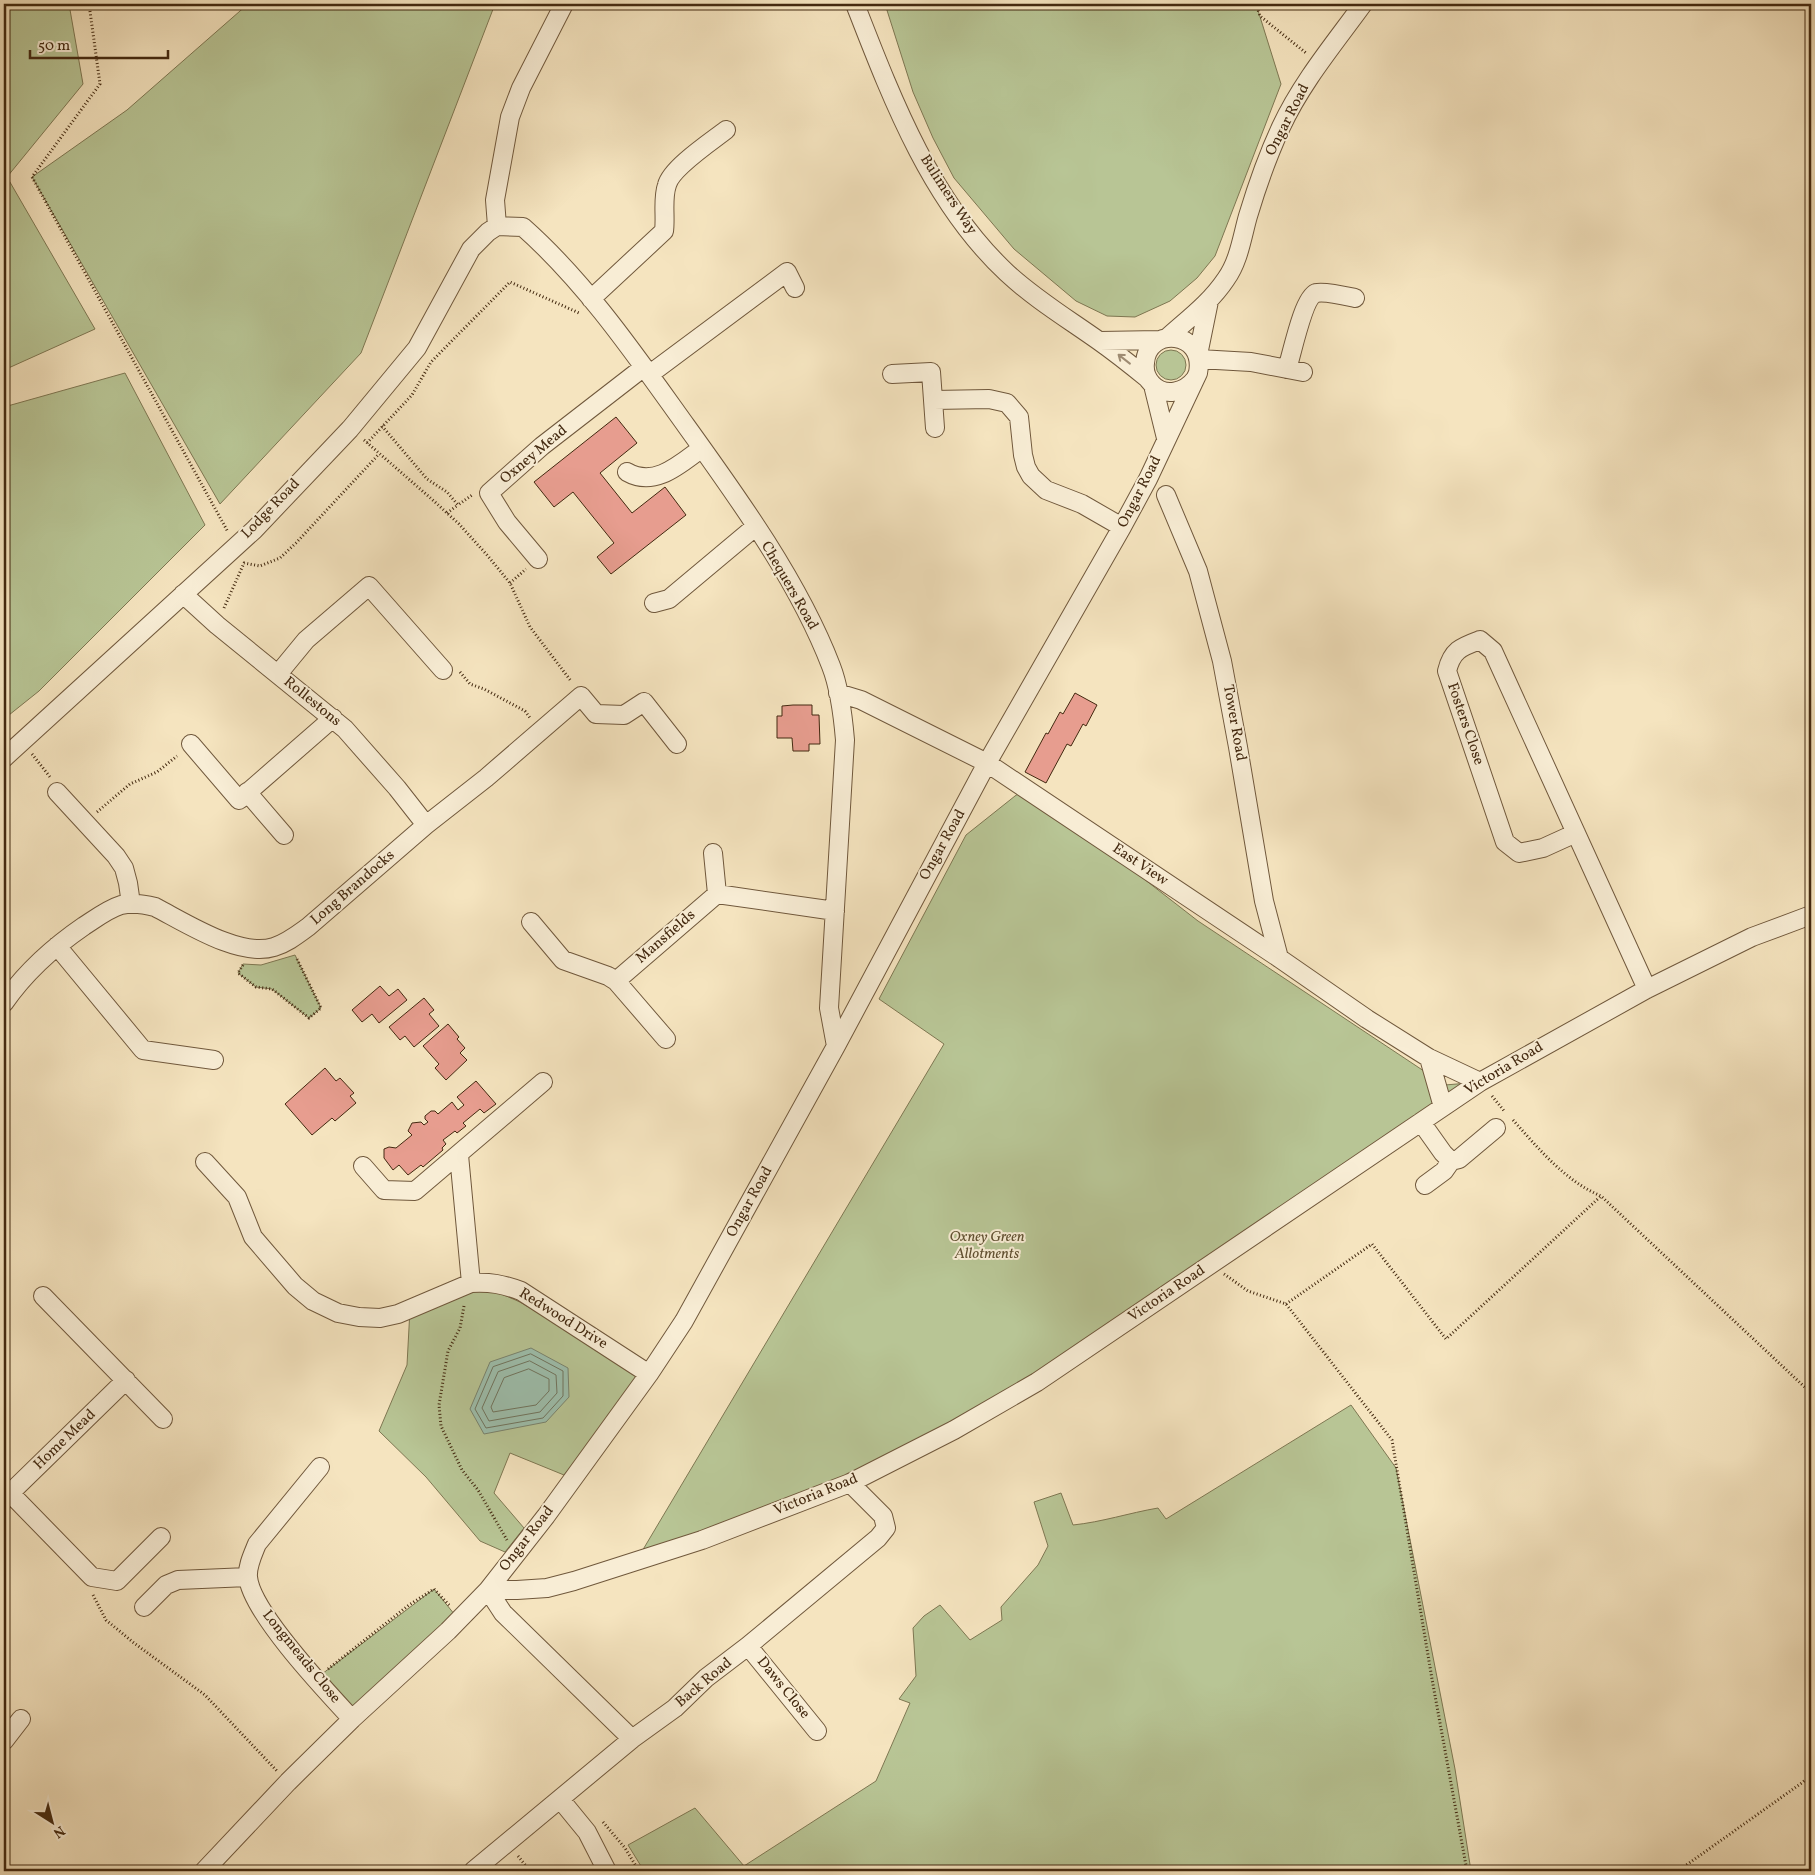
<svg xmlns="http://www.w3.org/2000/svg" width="1815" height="1875" font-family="Vollkorn,serif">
	<rect width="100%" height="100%" fill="#f5e4bf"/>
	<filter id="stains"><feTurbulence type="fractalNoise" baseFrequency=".004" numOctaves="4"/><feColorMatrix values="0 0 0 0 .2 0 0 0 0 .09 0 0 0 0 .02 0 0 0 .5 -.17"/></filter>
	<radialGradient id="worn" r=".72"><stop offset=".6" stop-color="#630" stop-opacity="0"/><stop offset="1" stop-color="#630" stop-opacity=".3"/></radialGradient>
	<path fill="#b8c595" stroke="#7e7752" d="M 4,4 L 69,4 L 83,84 L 7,177 L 95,329 L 4,370 Z
		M 248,4 L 495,4 L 361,353 L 220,504 L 32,177 L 127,110 Z
		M 885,4 L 1256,4 L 1281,84 L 1215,256 L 1197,278 L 1170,301 L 1135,317 L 1107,316 L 1076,301 L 1014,249 L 954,178 L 933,138 L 913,92 Z
		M1156 365a15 15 0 1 1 30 0a15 15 0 1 1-30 0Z
		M 125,373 L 205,525 L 39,691 L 4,719 L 4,407 Z
		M 1027,788 L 1198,921 L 1445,1085 L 1480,1082 L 1037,1382 L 850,1483 L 635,1563 L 944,1044 L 879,999 L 966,835 L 1015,796 Z
		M 295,955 L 321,1008 L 309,1018 L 272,989 L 256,987 L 238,973 L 243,964 L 261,965 Z
		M 488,1288 L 520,1302 L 642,1375 L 608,1421 L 564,1475 L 510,1453 L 494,1493 L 524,1528 L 505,1552 L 480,1541 L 426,1477 L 379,1431 L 407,1365 L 410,1309 Z
		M 1351,1405 L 1396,1468 L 1455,1769 L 1471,1871 L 644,1871 L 628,1845 L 695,1808 L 744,1866 L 876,1781 L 910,1703 L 899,1699 L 916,1676 L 913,1628 L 924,1616 L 940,1605 L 970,1640 L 1002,1620 L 1001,1607 L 1038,1565 L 1048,1546 L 1034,1502 L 1061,1493 L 1073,1525 C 1102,1522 1129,1513 1158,1508 L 1166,1519 Z
		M 434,1589 L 459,1620 L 352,1719 L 318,1677 Z"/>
	<path fill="#9dbfad" stroke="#79836e" d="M 531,1348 L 568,1368 L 569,1397 L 546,1422 L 484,1434 L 470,1409 L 490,1362 Z"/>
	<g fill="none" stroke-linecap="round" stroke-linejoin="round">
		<path stroke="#70745e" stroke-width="1" d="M 531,1354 L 563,1371 L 563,1396 L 543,1418 L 486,1428 L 475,1409 L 493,1367 Z
			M 530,1361 L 556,1375 L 557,1393 L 540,1412 L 489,1421 L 482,1408 L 498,1372 Z
			M 529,1369 L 549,1379 L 549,1391 L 536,1405 L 493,1412 L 491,1407 L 504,1378 Z"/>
	</g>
	<path fill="#e79d8f" stroke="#432910" d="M 616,417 L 637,443 L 600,473 L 632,513 L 665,487 L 686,515 L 611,574 L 597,557 L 614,543 L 573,492 L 554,507 L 534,482 Z
		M 1075,693 L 1097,705 L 1086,726 L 1083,724 L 1071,746 L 1067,744 L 1046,783 L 1025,772 L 1046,733 L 1048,734 L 1060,712 L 1063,714 Z
		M 793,705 L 812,705 L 812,715 L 819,715 L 820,744 L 809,744 L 809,751 L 793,751 L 792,738 L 777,738 L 777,716 L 782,716 L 782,706 Z
		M 380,986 L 389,996 L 398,989 L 407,1000 L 379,1023 L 372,1014 L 362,1022 L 352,1010 Z
		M 424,998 L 434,1010 L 429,1014 L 439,1026 L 414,1047 L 405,1036 L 400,1040 L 389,1027 Z
		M 448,1024 L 459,1037 L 457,1039 L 465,1048 L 460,1053 L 467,1060 L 446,1080 L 435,1068 L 439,1064 L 423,1046 Z
		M 325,1068 L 336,1081 L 340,1078 L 354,1093 L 350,1096 L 356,1103 L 335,1121 L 332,1118 L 312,1135 L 285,1104 Z
		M 476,1081 L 496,1104 L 484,1113 L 480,1109 L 463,1123 L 466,1126 L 457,1133 L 455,1131 L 443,1140 L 446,1144 L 442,1148 L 443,1150 L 423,1167 L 421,1165 L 408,1175 L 399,1165 L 393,1170 L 384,1158 L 384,1149 L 389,1147 L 396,1148 L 412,1135 L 408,1131 L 412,1123 L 421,1122 L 424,1125 L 428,1122 L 425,1119 L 425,1116 L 431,1111 L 435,1111 L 438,1114 L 452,1102 L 458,1110 L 464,1105 L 457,1097 Z"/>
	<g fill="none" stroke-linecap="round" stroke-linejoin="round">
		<g stroke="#70583c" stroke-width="20">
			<path id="minor" d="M 855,4 C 892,99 931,202 1007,273 C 1035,299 1068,319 1099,341 C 1116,353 1131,365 1147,378
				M 497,226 L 495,200 L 510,117 L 521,88 L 564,4
				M 591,299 L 664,231 C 666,217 662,199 667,185 C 671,168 712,141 726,130
				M 1167,338 C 1188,319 1210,303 1226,279 C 1239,261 1242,237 1248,216 C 1257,186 1268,155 1281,127 C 1302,82 1334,44 1363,4
				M 1100,341 L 1159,340
				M 1198,355 L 1209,301
				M 1199,359 L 1251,362 L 1303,372
				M 1287,369 C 1292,354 1303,298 1316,293 C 1325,291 1346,296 1355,298
				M 650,374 L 787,272 L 795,288
				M 892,374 L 931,372 L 935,428
				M 1153,385 L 1166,438
				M 934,400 L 989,399 L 1007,403 L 1019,417 L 1023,455 L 1026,467 L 1031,476 L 1046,490 L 1082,504 L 1122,527
				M 627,472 C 655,488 680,464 702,448
				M 1166,495 L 1198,571 L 1222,661 L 1238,747 L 1264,901 L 1279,958
				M 538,559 L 507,522 L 489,493 L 542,446 L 644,367
				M 183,594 L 217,625 L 345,729 L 397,788 L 426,825
				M 654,603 L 669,599 L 755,527
				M 278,674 L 306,640 L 369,586 L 443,670
				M 838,693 L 861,700 L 987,763 L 1279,958 L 1367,1019 L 1429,1058 L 1480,1082
				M 191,744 L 239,800 L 333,718
				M 4,758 L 254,530 L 350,429 L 417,348 L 471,249 L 488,232 L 497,226 L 523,227 C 585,282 634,353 682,420 C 736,495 798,580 831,666 C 840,689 843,716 845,740 L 829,1008 L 836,1046
				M 57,792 L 116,856 L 124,868 L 128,883 L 131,904
				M 247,792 L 284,835
				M 1576,833 L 1543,848 L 1519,853 L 1505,842 L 1447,671 C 1452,650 1461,647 1480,640 L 1493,651 L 1647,989
				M 717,894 L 835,911
				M 531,922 L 563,960 L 608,976 L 616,981
				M 57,946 L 143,1050 L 214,1060
				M 4,1003 C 26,971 52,948 84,926 C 95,919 108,909 121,905 C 133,902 144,904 155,907 C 186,923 240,958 274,947 C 287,943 297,935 308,927 L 426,825 L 486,778 L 581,696 L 596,714 L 624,715 L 644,702 L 677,744
				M 666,1039 L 616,981 L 717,894 L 713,853
				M 1429,1058 L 1443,1107
				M 1421,1122 L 1443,1153 L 1451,1161 L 1459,1159 L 1496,1128
				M 459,1155 L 471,1283 C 491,1282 502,1284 521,1291 L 649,1374
				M 205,1162 L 237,1197 L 253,1237 L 295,1286 L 313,1301 L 338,1313 L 359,1317 L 380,1318 L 398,1314 L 471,1283
				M 363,1166 L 384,1190 L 415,1191 L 543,1082
				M 1425,1185 L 1444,1171 L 1451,1161
				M 43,1296 L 163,1419
				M 320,1467 L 257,1544 C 253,1554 247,1566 248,1577 C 251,1612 327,1692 352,1719
				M 10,1493 L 92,1577 L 117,1581 L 161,1537
				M 4,1499 L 126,1380
				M 488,1590 L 517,1590 L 547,1588 L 574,1581 L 702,1540 L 850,1483 L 954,1430 L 1037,1382 L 1480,1082 L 1647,989 L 1752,937 L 1811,915
				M 488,1590 L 503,1613 L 632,1739
				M 144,1607 L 166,1585 L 178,1580 L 248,1577
				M 748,1646 L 817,1731
				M 4,1741 L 21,1719
				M 560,1799 L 587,1832 L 607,1871
				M 204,1871 L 288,1782 L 352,1719 L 448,1631 L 488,1590 L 546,1516 L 649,1374 L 684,1321 L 836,1046 L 987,763 L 1122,527 L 1148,479 L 1198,373 C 1206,330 1147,326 1145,363 C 1144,371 1146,378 1152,384 C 1165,398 1185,392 1195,379
				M 473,1871 L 632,1739 L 675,1708 L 706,1678 L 748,1646 L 878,1538 L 886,1528 L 883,1516 L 850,1483"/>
		</g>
		<path stroke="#432910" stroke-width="3" stroke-dasharray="1 2.5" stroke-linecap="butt" d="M 89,4 L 100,84 L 32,177 L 228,532
			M 1256,4 L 1260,16 L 1306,53
			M 382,426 L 427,479 L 447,492 L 458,505 L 472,495
			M 364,440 L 435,502 L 459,524 L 487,555 L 510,583 L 530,627 L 571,681
			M 367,443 L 412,395 L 431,362 L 510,282 L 579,313
			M 447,513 L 458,505
			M 510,583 L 526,569
			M 224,608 L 244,563 L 260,566 L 280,558 L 296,543 L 379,454
			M 460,672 L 470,684 L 484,689 L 525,711 L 530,718
			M 32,754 L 50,777
			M 97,812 L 130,784 L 157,772 L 177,756
			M 243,965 L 238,973 L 256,987 L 272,989 L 309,1018 L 321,1008 L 296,957
			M 1492,1096 L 1505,1112
			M 1513,1120 C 1538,1148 1565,1181 1601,1196 L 1811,1393
			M 1224,1274 L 1248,1291 L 1286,1304 L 1392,1440 L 1432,1679 L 1467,1871
			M 1286,1304 L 1372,1244 L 1446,1339 L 1601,1196
			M 464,1306 L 460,1328 L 448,1351 L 439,1405 L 441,1426 L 462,1470 L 478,1490 L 507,1540
			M 93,1595 L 106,1620 L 134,1643 L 205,1695 L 277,1771
			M 328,1669 L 409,1605 L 434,1589 L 450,1606
			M 603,1822 L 625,1848 L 639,1871
			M 518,1856 L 530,1871
			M 1678,1871 L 1803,1782 L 1811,1775"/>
		<use href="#minor" stroke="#f8edd5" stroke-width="18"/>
	</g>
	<defs><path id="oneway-shaft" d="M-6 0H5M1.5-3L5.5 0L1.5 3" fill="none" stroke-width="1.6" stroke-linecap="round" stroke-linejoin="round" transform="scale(1.25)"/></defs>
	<use stroke="#9e8b72" href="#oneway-shaft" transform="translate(1124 359) rotate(-142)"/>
	<g text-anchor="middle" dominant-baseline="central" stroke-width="4" stroke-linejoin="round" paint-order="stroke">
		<g font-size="15" fill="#432910" stroke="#f8edd5">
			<text transform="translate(1288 120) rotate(-63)">Ongar Road</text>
			<text transform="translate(948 195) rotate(57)">Bulimers Way</text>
			<text transform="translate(534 455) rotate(-40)">Oxney Mead</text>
			<text transform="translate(1140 492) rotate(-63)">Ongar Road</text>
			<text transform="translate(271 509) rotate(-46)">Lodge Road</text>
			<text transform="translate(789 586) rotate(60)">Chequers Road</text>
			<text transform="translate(312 702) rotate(39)">Rollestons</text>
			<text transform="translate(1234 723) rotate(80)">Tower Road</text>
			<text transform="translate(1465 724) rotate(71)">Fosters Close</text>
			<text transform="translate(943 845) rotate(-61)">Ongar Road</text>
			<text transform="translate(1140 865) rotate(34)">East View</text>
			<text transform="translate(353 888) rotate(-41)">Long Brandocks</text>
			<text transform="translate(666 937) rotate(-41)">Mansfields</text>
			<text transform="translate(1504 1069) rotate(-31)">Victoria Road</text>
			<text transform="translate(750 1202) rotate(-61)">Ongar Road</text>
			<text transform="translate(1167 1294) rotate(-34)">Victoria Road</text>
			<text transform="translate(563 1319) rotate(32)">Redwood Drive</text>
			<text transform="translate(65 1440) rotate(-44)">Home Mead</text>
			<text transform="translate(816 1495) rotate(-22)">Victoria Road</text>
			<text transform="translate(527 1539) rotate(-52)">Ongar Road</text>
			<text transform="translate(301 1657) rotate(51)">Longmeads Close</text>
			<text transform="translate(704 1683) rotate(-40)">Back Road</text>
			<text transform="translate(783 1688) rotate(51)">Daws Close</text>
		</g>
		<g font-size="15" font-style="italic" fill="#605031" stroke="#f8edd5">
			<text x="987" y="1237">Oxney Green<tspan x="987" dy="17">Allotments</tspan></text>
		</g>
	</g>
	<rect width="1815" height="1875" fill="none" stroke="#f5e4bf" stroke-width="20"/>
	<rect x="5" y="5" width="1805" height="1865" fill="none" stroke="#432910" stroke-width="2.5"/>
	<rect x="10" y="10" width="1795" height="1855" fill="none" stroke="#432910"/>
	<g transform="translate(52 1822) rotate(144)" stroke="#f8edd5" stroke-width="4" paint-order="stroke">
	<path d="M0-4L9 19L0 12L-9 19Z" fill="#432910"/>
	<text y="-8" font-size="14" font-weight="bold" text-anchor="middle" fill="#432910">N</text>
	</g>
	<path d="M30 50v8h138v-8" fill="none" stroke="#432910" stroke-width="2.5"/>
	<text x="38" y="50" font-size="15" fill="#432910" stroke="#f8edd5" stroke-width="4" paint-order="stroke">50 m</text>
	<rect width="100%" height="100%" filter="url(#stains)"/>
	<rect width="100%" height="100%" fill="url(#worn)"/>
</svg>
